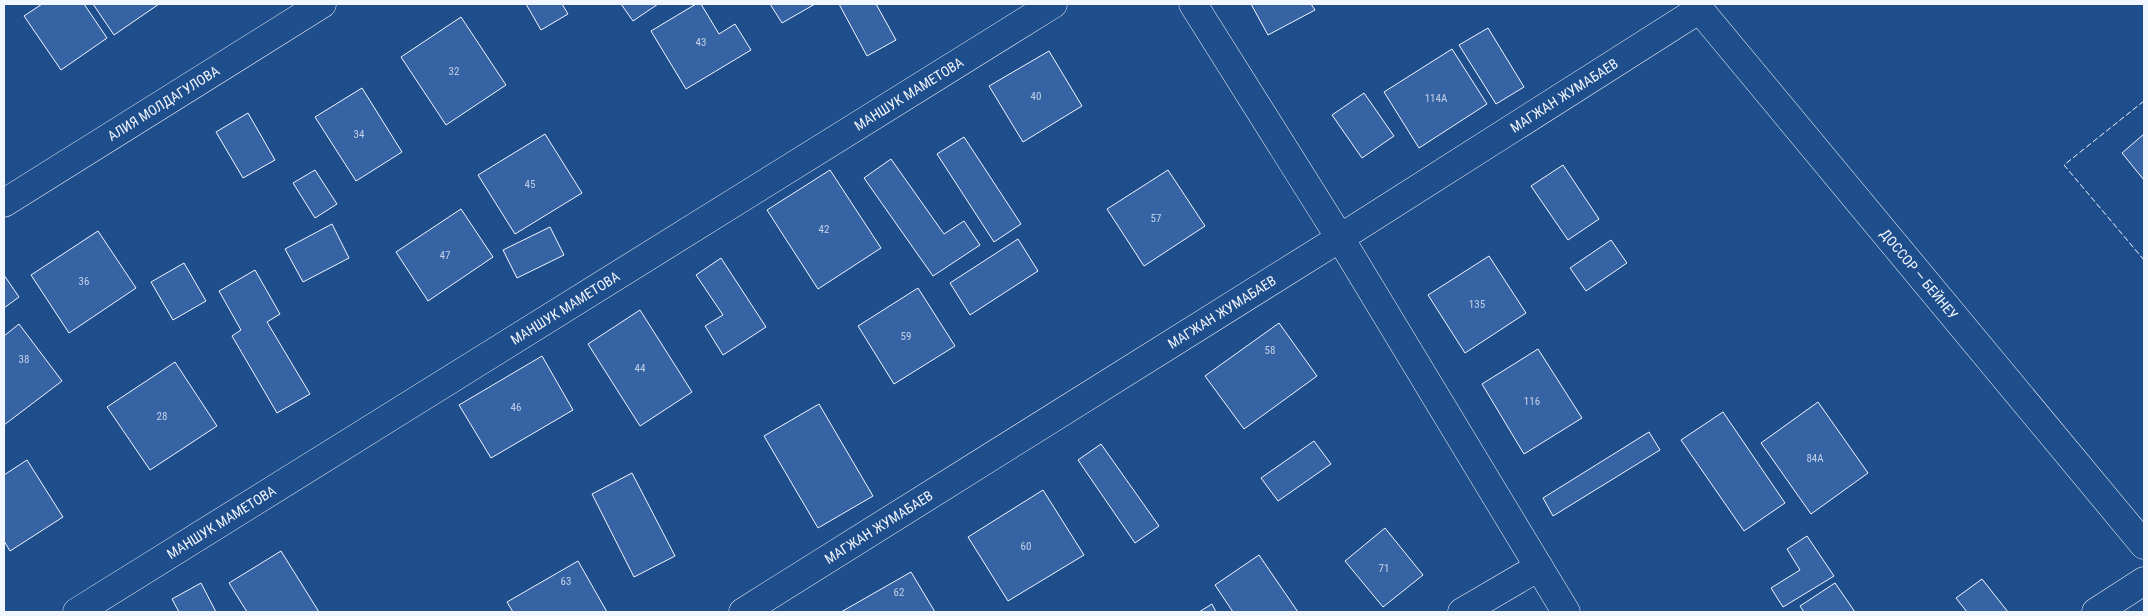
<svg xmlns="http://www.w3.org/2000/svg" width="2148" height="616" font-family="'Roboto Condensed',sans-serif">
	<rect width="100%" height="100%" fill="#1f4e8c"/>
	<path fill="#3563a3" stroke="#f2f6ff" d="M 42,4 L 84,4 L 107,38 L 61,70 L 24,16 Z
		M 93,4 L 159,4 L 114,35 Z
		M 526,4 L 562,4 L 568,14 L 541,30 Z
		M 621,4 L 658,4 L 633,21 Z
		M 696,4 L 701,4 L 719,34 L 735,24 L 751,50 L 686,89 L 651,31 Z
		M 770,4 L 815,4 L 782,23 Z
		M 839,4 L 876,4 L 896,40 L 867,56 Z
		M 1251,4 L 1311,4 L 1315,10 L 1268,35 Z
		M 461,17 L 506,85 L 446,125 L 401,57 Z
		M 1488,28 L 1524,87 L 1496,104 L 1459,45 Z
		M 1452,49 L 1487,104 L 1419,148 L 1384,92 Z
		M 1049,51 L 1082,106 L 1023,142 L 989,86 Z
		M 362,88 L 402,152 L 356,181 L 315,117 Z
		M 1364,93 L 1394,136 L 1362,158 L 1332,115 Z
		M 248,113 L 275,160 L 243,178 L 216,132 Z
		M 545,134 L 582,193 L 515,234 L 478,175 Z
		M 2144,134 L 2144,180 L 2122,153 Z
		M 964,137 L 1021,224 L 994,242 L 937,154 Z
		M 891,159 L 944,234 L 964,221 L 980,245 L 933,276 L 864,178 Z
		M 1563,165 L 1599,219 L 1568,240 L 1531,186 Z
		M 315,170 L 337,204 L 315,218 L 293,183 Z
		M 830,170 L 881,248 L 818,289 L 767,210 Z
		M 1168,170 L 1205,226 L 1144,266 L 1107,209 Z
		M 461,209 L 493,257 L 428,301 L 396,252 Z
		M 332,224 L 349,258 L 303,282 L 285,249 Z
		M 550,227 L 564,255 L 517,278 L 503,250 Z
		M 98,231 L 136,288 L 69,333 L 31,275 Z
		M 1018,239 L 1038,271 L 970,315 L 950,283 Z
		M 1611,240 L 1627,263 L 1586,291 L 1570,268 Z
		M 1489,256 L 1526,313 L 1465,353 L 1428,295 Z
		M 721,258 L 766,327 L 723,355 L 705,326 L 723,315 L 696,275 Z
		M 184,263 L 206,301 L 173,320 L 151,282 Z
		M 255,270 L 280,314 L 267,322 L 310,394 L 277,413 L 232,336 L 241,330 L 219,291 Z
		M 4,275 L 19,297 L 4,308 Z
		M 918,288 L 955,346 L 894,384 L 858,326 Z
		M 640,310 L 692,392 L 640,426 L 588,344 Z
		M 1279,323 L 1317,376 L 1244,429 L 1205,376 Z
		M 19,324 L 62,381 L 4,425 L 4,336 Z
		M 1538,349 L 1582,418 L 1524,454 L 1482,384 Z
		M 542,356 L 573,410 L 491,458 L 459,405 Z
		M 175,362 L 217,426 L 150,470 L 107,407 Z
		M 1818,402 L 1868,473 L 1811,514 L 1761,443 Z
		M 819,404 L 873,496 L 818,528 L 764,436 Z
		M 1723,412 L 1785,503 L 1744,531 L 1681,440 Z
		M 1649,432 L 1660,450 L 1553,516 L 1543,498 Z
		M 1314,441 L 1331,464 L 1278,501 L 1261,478 Z
		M 1101,444 L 1159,526 L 1135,543 L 1078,460 Z
		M 27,460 L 63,517 L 10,551 L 4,541 L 4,475 Z
		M 632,473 L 675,556 L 634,577 L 592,494 Z
		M 1043,490 L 1084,555 L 1008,601 L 968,537 Z
		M 1385,528 L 1423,575 L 1383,607 L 1345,561 Z
		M 1807,536 L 1834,576 L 1783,607 L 1771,588 L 1800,570 L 1787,549 Z
		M 281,551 L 319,612 L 247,612 L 229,583 Z
		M 1259,555 L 1298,612 L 1233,612 L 1215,585 Z
		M 578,561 L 607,612 L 513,612 L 507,602 Z
		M 911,572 L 935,612 L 841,612 Z
		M 1982,579 L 2008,612 L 1967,612 L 1956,598 Z
		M 201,583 L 216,612 L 179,612 L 172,599 Z
		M 1835,583 L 1855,612 L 1804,612 L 1800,606 Z
		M 1212,604 L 1216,612 L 1199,612 Z"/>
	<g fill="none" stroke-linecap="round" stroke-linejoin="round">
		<g stroke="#f2f6ff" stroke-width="29">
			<g id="street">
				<path d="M 1193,4 L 1340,238 L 1566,612"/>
				<path id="s1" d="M 4,203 L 322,4"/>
				<path id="s2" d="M 77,612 L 1053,4"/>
				<path id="s3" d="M 743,612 L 1340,238 L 1700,9"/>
				<path d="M 1462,612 L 1539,567"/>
				<path d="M 2096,612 L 2144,581"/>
			</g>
		</g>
		<g stroke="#f2f6ff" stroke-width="29">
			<g id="highway">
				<path id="s4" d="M 1695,4 L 2144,545"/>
			</g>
		</g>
		<use href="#street" stroke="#1f4e8c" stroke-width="28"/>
		<use href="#highway" stroke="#1f4e8c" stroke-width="28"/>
		<path stroke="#f2f6ff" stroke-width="1" stroke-dasharray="6 2.5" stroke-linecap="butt" d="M 2144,101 L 2064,165 L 2144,260"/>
	</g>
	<g text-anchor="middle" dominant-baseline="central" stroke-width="4" stroke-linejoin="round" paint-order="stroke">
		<g font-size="11" fill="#c3d1e8">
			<text x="701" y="42">43</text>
			<text x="454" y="71">32</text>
			<text x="1036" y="96">40</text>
			<text x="1436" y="98">114А</text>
			<text x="359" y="134">34</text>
			<text x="530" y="184">45</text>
			<text x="1156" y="218">57</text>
			<text x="824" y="229">42</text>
			<text x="445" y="255">47</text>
			<text x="84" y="281">36</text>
			<text x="1477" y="304">135</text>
			<text x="906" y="336">59</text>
			<text x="1270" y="350">58</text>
			<text x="24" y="359">38</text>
			<text x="640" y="368">44</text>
			<text x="1532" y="401">116</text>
			<text x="516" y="407">46</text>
			<text x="162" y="416">28</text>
			<text x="1815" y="458">84А</text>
			<text x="1026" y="546">60</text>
			<text x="1384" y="568">71</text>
			<text x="566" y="581">63</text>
			<text x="899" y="592">62</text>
		</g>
		<g font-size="14" fill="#f2f6ff" stroke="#1f4e8c">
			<text stroke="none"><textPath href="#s2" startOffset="980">МАНШУК МАМЕТОВА</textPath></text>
			<text stroke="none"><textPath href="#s3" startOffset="970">МАГЖАН ЖУМАБАЕВ</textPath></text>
			<text stroke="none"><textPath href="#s1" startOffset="188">АЛИЯ МОЛДАГУЛОВА</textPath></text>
			<text stroke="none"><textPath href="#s4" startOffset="351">ДОССОР — БЕЙНЕУ</textPath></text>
			<text stroke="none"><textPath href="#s2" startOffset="575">МАНШУК МАМЕТОВА</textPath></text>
			<text stroke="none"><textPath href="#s3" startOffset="565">МАГЖАН ЖУМАБАЕВ</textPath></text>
			<text stroke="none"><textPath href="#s2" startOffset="170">МАНШУК МАМЕТОВА</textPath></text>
			<text stroke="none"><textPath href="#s3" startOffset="160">МАГЖАН ЖУМАБАЕВ</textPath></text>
		</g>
	</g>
	<rect width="2148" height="616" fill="none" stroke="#f2f6ff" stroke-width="10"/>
</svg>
